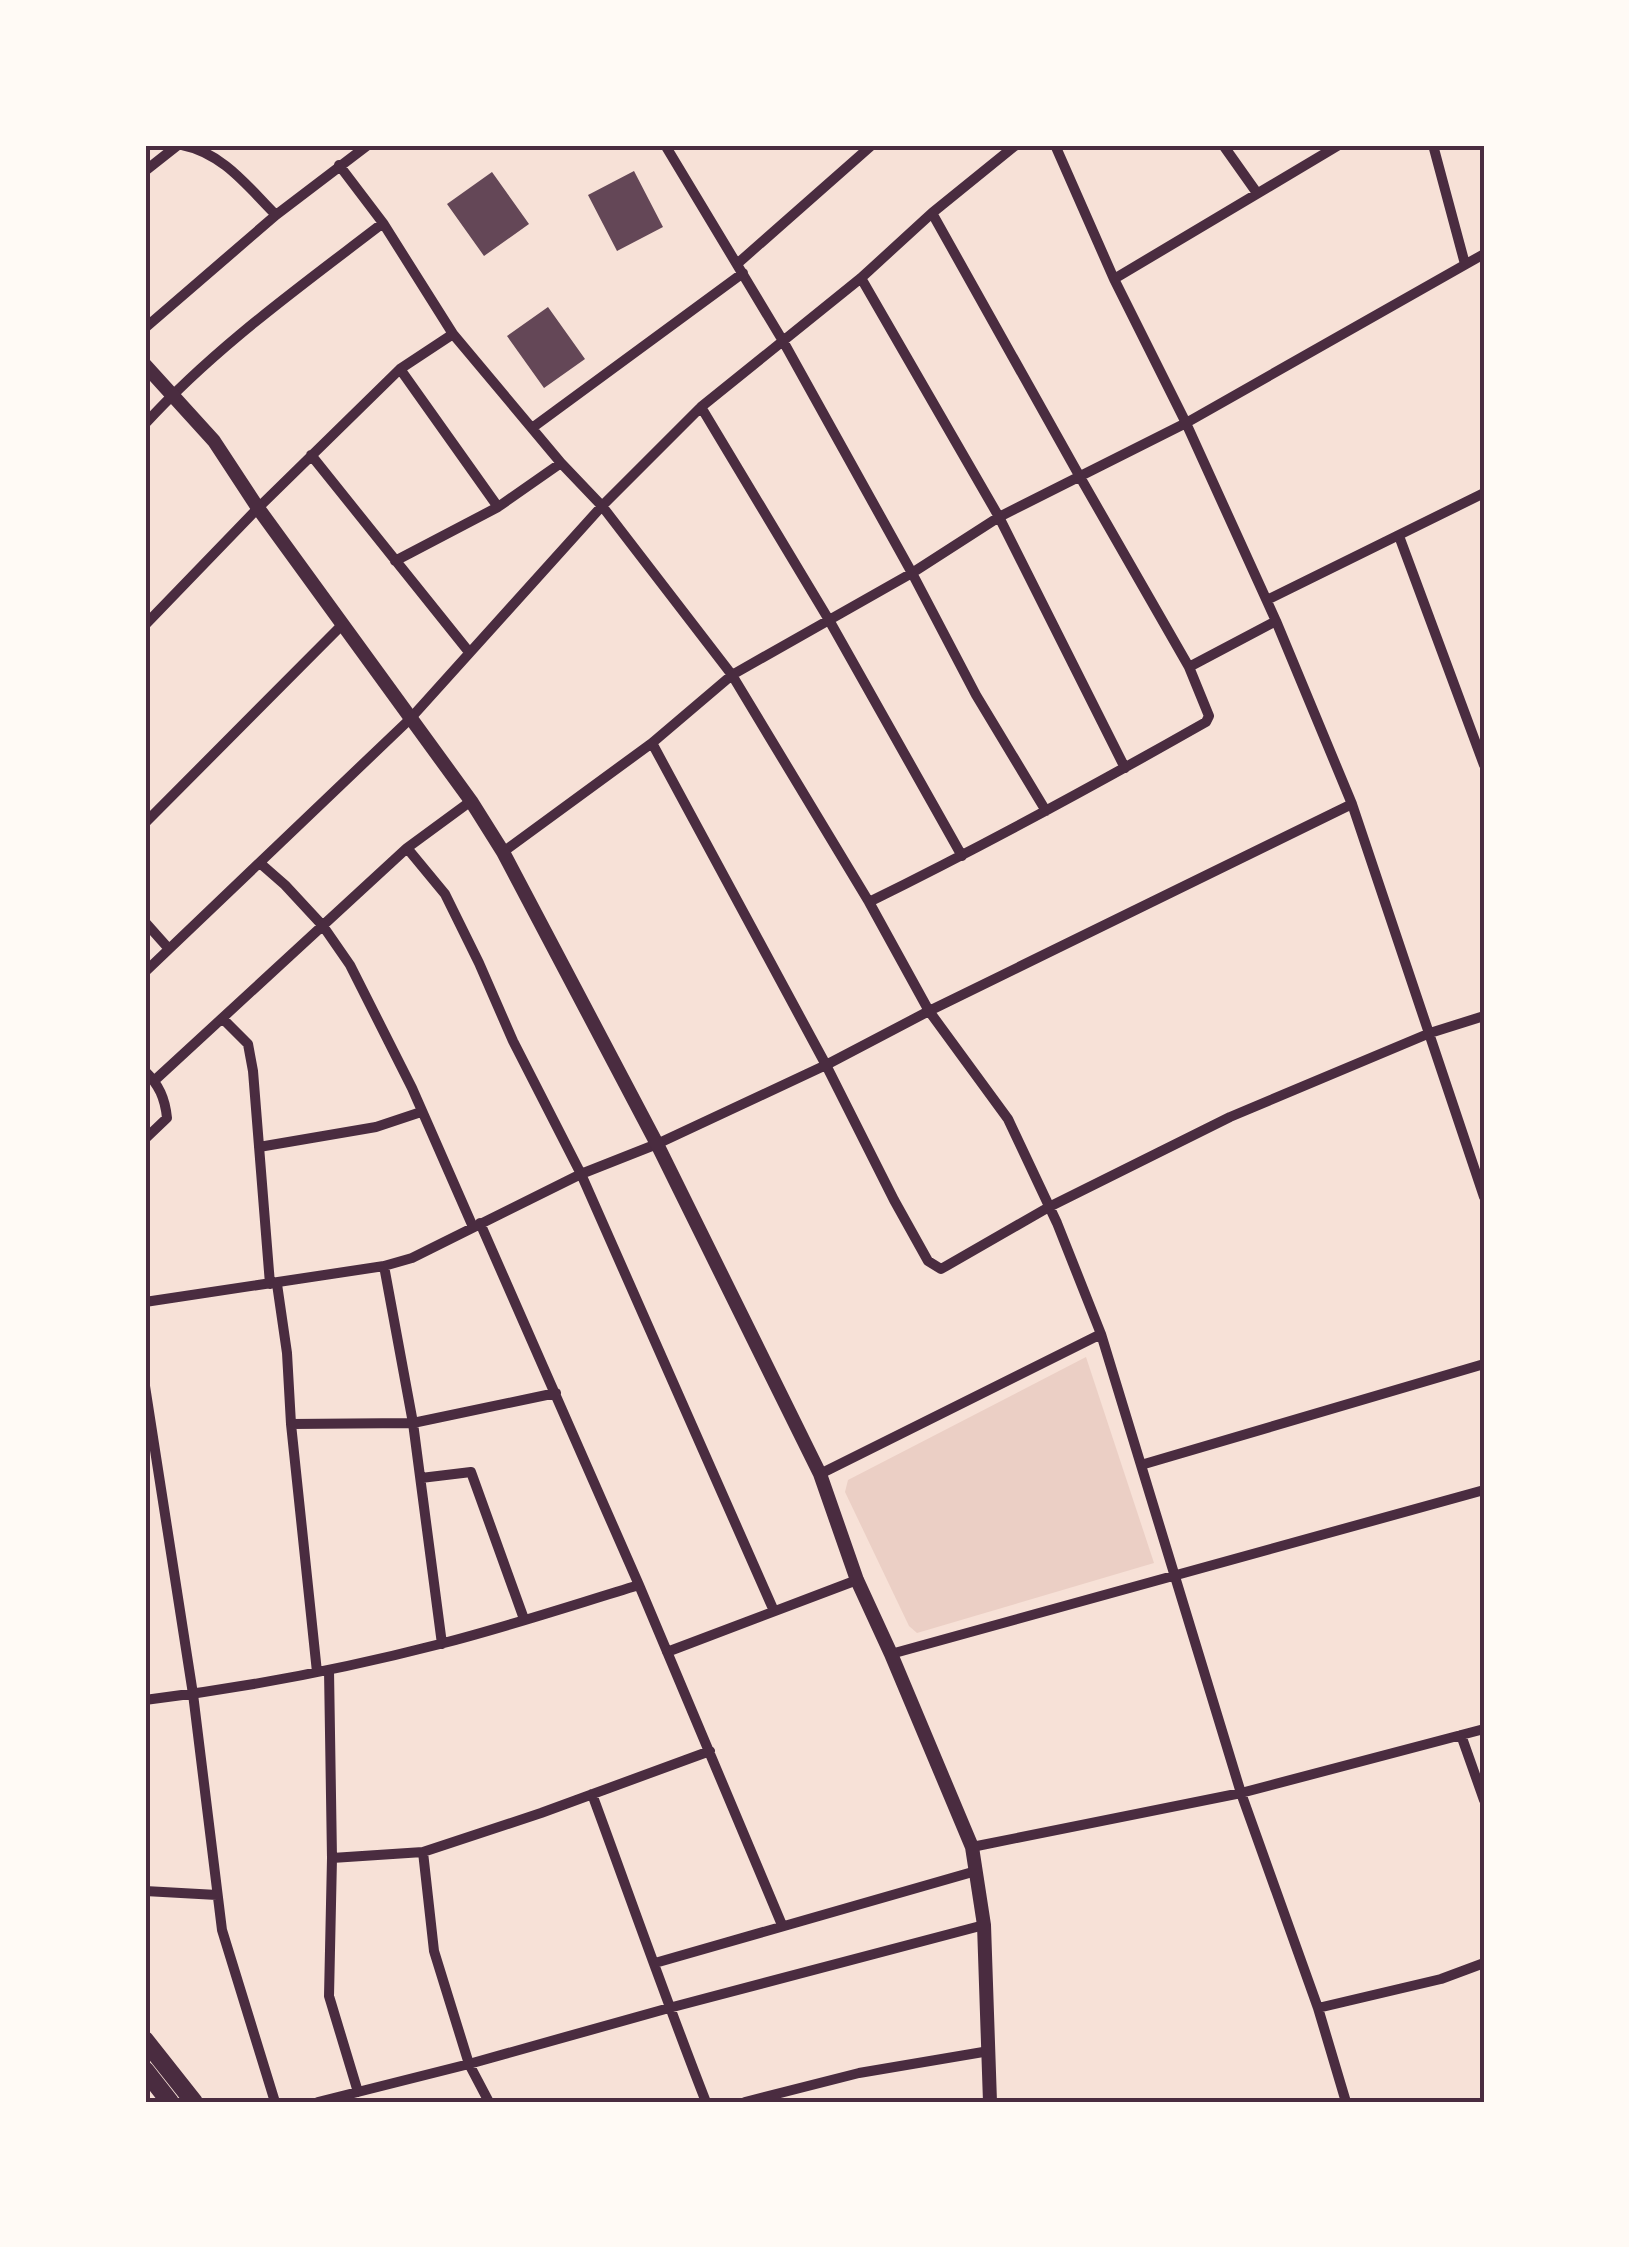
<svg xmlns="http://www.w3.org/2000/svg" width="1629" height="2247" font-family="'Archivo Narrow',sans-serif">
	<rect width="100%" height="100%" fill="#f7e1d7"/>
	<path fill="#ebcfc5" d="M 1086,1357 L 1154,1563 L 917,1633 L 909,1626 L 845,1492 L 848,1480 Z"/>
	<path fill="#644757" d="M 634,171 L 663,227 L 617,251 L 588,195 Z
		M 492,172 L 529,224 L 484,256 L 447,204 Z
		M 548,307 L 585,359 L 544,388 L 507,336 Z"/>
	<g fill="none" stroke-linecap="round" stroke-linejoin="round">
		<path stroke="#4a2c40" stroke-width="10" d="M 182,145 C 223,153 248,187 276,215
			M 665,145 L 783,341 L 912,573 L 976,695 L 1046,811
			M 1055,145 L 1114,279 L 1186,423 L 1276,621 L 1352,804 L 1484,1197
			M 1223,145 L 1257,193
			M 1433,145 L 1465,264
			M 339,165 L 383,223 L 453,334 L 561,463 L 602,506 L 732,675 L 869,902 L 929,1011 L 1008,1119 L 1057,1223 L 1101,1334 L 1241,1793 L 1318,2008 L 1346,2102
			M 145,171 L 178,145
			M 737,264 L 872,145
			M 861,278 L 999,517 L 1125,768
			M 1114,279 L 1339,145
			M 145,328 L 276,215 L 368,145
			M 400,369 L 498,507
			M 701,407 L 829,620 L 962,856
			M 145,424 C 214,348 301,286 383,223
			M 532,428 L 743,273
			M 311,455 L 469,652
			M 1399,536 L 1484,765
			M 395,561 L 498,507 L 561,463
			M 1267,600 L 1484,493
			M 145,625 L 258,508 L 400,369 L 453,334
			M 1189,667 L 1276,621
			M 652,743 L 826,1065 L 894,1200 L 928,1261 L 941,1269 L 1049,1207 L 1230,1117 L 1430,1033 L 1484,1016
			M 145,823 L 341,626
			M 407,848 L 445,894 L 479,963 L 513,1041 L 581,1174 L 774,1611
			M 503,852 L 652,743 L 732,675 L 912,573 L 999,517 L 1186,423 L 1484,254
			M 261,864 L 285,885 L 323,926 L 350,965 L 412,1088 L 473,1227
			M 869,902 C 983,846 1095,785 1206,722 L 1209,716 L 1189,667 L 1080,477 L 932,213
			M 145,922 L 169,949
			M 145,972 L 410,719 L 602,506 L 701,407 L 861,278 L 932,213 L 1016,145
			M 223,1019 L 248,1044 L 253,1071 L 270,1284
			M 145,1071 C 159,1085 165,1098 167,1118 L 145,1139
			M 155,1080 L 407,848 L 471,801
			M 259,1147 L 376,1127 L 421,1112
			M 480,1223 L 639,1585 L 782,1925
			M 384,1266 L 413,1423 L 442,1644
			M 277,1284 L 287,1353 L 291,1424 L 317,1672
			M 145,1302 L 384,1266 L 412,1258 L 581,1174 L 657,1144 L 826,1065 L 929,1011 L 1352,804
			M 145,1386 L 193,1694 L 222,1930 L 275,2102
			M 291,1424 L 413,1423 L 556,1393
			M 1141,1465 L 1484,1364
			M 820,1474 L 1101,1334
			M 421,1478 L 471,1472 L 524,1619
			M 667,1652 L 857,1580
			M 891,1654 L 1484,1490
			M 329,1670 L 332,1858 L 329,1996 L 358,2092
			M 145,1700 C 244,1688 343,1669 440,1644 C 507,1627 573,1605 639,1585
			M 1461,1735 L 1484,1800
			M 592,1794 C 630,1897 666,2000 706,2102
			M 972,1847 L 1241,1793 L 1484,1729
			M 423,1852 L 434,1951 L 469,2064 L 489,2102
			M 332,1858 L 423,1852 L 541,1813 L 710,1751
			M 145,1891 L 217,1895
			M 655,1963 L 976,1871
			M 1318,2008 L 1441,1979 L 1484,1963
			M 318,2102 L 469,2064 L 669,2008 L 984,1925
			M 745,2102 L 859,2073 L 989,2051"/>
		<path stroke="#4a2c40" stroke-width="14" d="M 145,365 L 214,441 L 258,508 L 471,801 L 503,852 L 657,1144 L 820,1474 L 857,1580 L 891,1654 L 972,1847 L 984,1925 L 990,2102"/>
		<path stroke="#4a2c40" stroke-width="18" d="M 145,2040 L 194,2102
			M 145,2070 L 170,2102"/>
	</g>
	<rect width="1629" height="2247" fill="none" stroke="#fffaf5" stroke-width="295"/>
	<rect x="148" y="148" width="1334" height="1952" fill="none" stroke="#4a2c40" stroke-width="4"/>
</svg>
